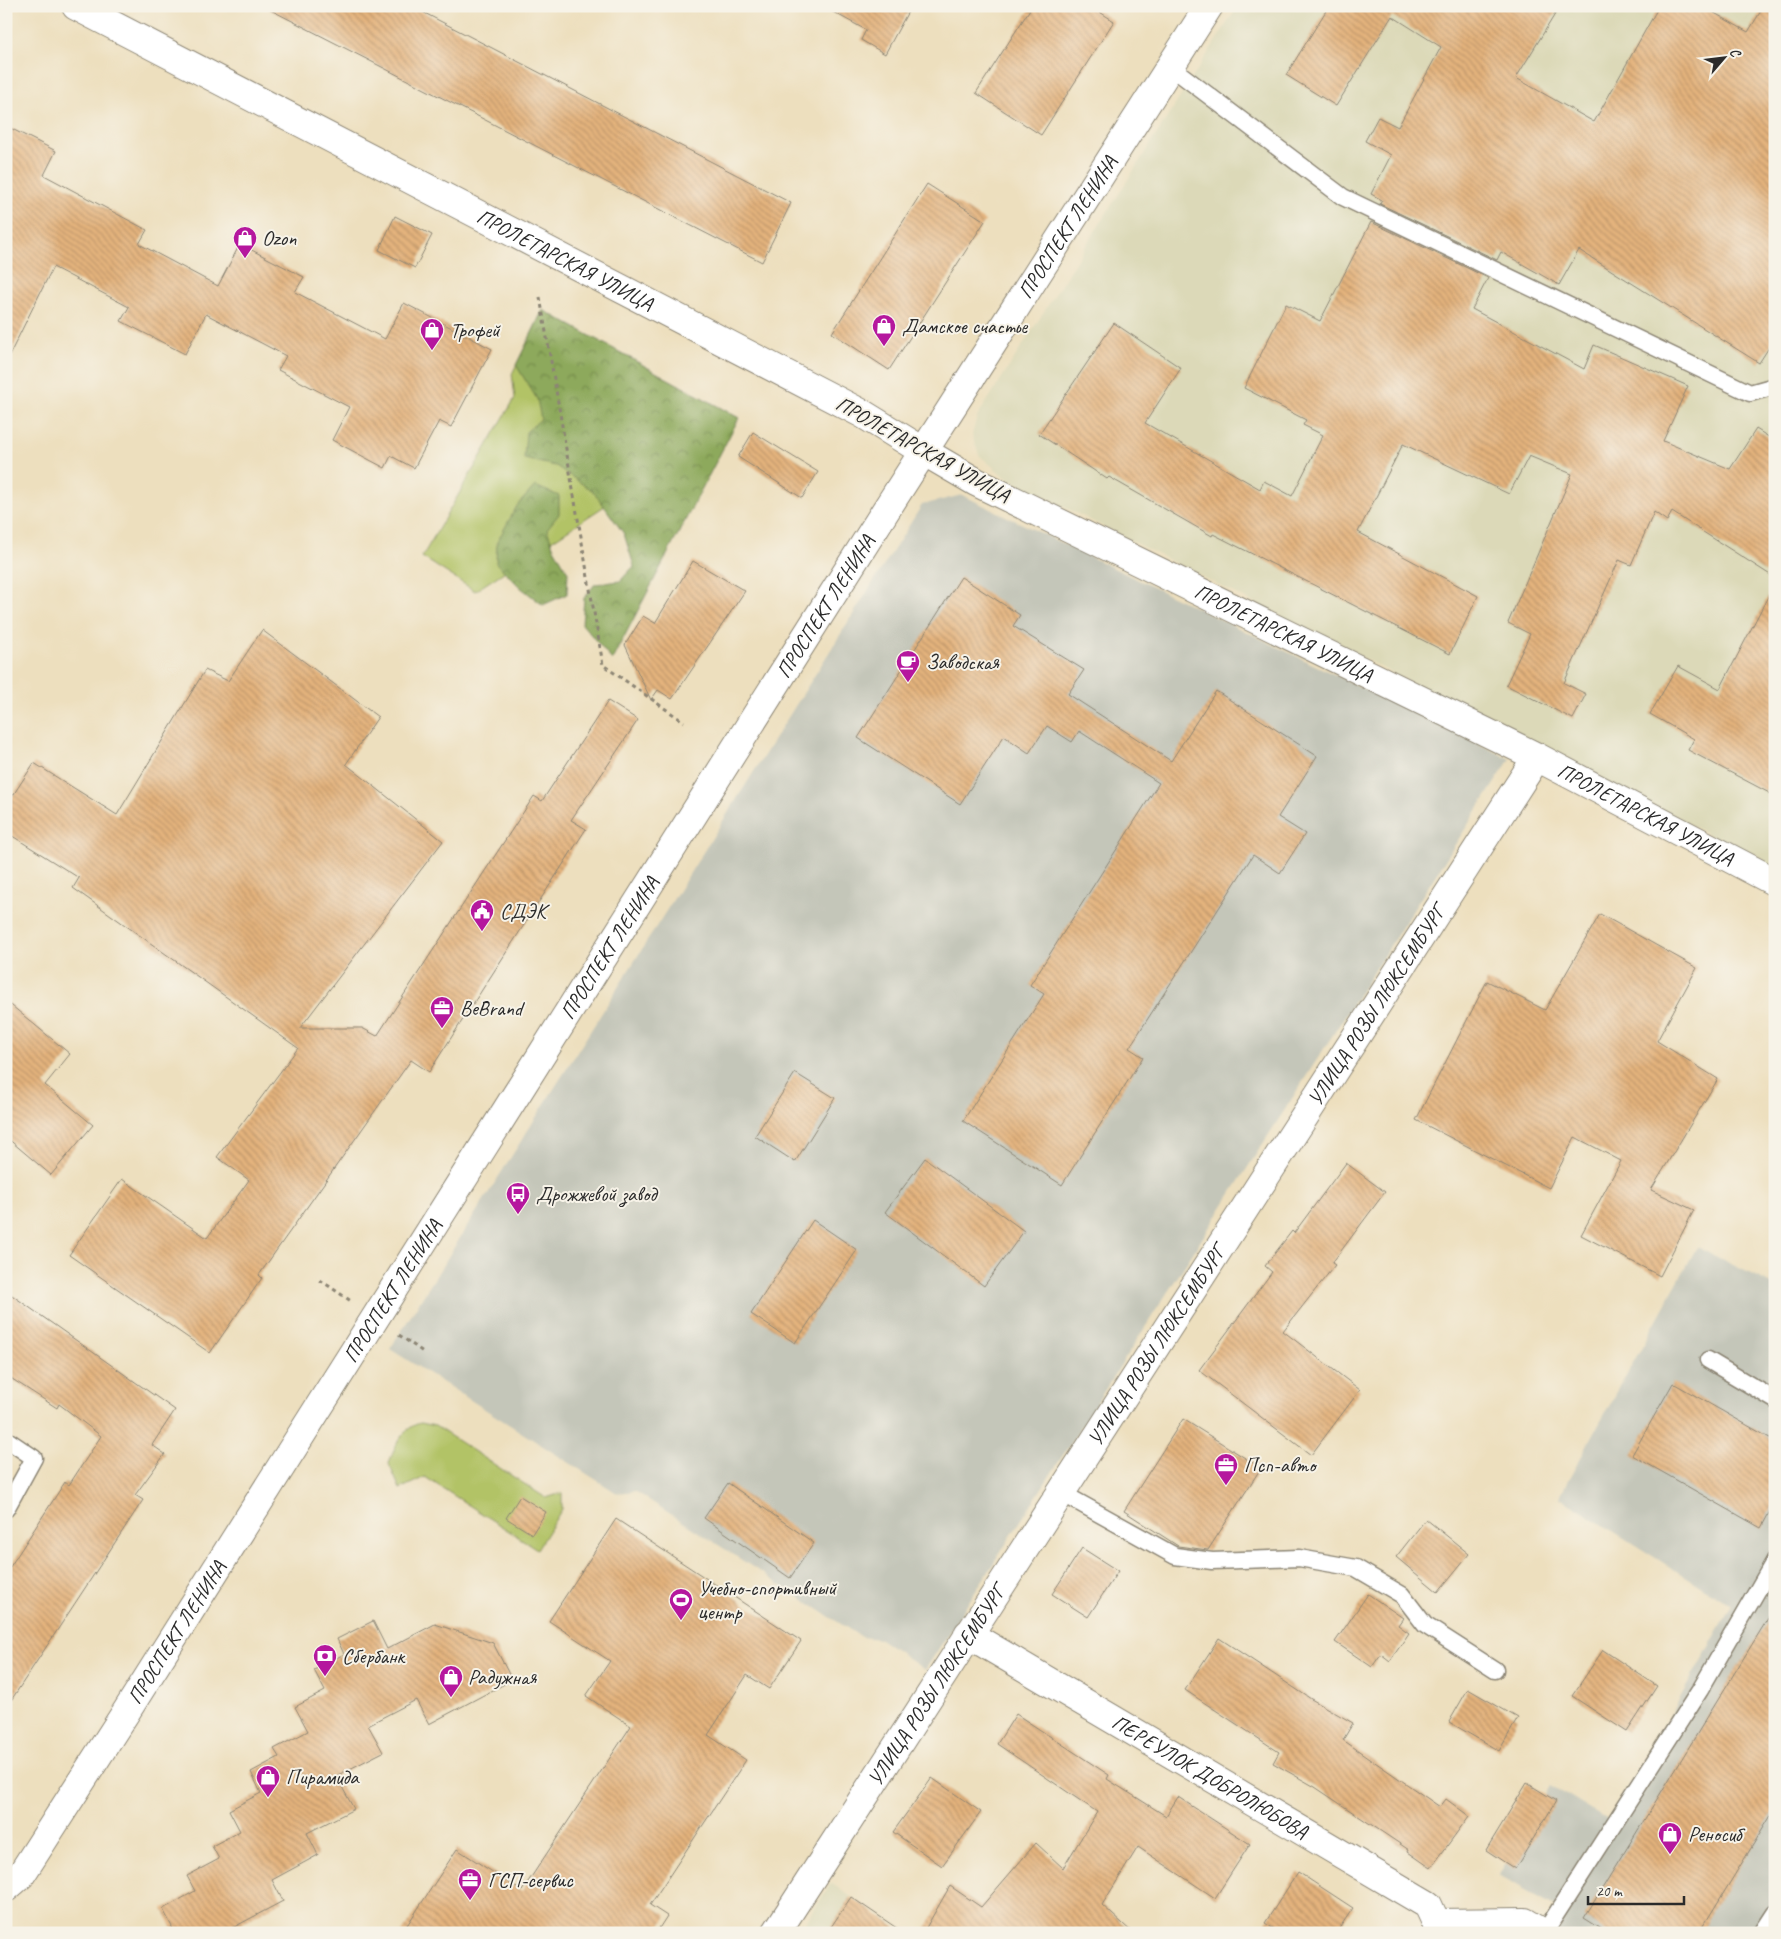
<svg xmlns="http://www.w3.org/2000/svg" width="1781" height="1939" font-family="Caveat,sans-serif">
	<defs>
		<pattern id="forest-crowns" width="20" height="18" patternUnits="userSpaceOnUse" patternTransform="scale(1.25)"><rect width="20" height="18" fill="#8da95b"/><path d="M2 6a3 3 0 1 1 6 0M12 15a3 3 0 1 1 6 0" fill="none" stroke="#738a4b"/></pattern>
		<pattern id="building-back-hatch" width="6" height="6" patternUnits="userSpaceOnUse" patternTransform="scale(1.25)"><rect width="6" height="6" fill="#e4b37d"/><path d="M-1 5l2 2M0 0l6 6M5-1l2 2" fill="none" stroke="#b99267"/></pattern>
	</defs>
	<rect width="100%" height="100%" fill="#f7f3e8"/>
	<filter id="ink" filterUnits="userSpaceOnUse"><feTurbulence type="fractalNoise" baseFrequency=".02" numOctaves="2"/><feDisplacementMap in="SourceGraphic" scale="10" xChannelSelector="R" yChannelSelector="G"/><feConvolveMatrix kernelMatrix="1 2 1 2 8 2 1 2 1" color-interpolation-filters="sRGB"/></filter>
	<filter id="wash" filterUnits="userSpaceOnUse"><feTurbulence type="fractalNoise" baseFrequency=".0096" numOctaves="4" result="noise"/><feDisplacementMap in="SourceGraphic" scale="20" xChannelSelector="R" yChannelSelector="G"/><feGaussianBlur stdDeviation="1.12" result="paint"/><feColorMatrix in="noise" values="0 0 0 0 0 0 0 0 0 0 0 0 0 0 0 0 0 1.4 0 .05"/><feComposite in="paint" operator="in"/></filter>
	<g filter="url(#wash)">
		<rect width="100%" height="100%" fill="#eddfbe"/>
		<path fill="#dcd9b8" d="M 1238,6 L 1775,6 L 1775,869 L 1550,753 L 1005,477 L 979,455 L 972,435 L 977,417 Z
			M 831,1883 L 851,1897 L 904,1933 L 799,1933 Z"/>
		<path fill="#c4c6b9" d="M 962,495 L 1510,759 L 925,1670 L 880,1639 L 861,1637 L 635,1491 L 617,1493 L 390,1349 L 922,505 Z
			M 1697,1247 L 1775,1286 L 1775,1933 L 1554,1933 L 1565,1912 L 1499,1875 L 1550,1785 L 1610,1822 L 1732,1606 L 1559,1497 Z"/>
		<path fill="#b2c366" stroke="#6e7748" d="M 543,310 L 739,418 L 475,591 L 422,557 L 515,398 L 512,374 Z
			M 421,1423 L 435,1426 L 546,1498 L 562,1493 L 562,1509 L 537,1549 L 425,1477 L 400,1489 L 389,1464 C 393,1448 404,1426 421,1423 Z"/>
		<path fill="url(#forest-crowns)" stroke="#5c6a43" d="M 543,310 L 739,418 L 612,660 L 582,624 L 584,598 L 595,584 L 620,581 L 634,566 L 624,534 L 594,492 L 556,466 L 524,459 L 526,432 L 541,419 L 537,399 L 516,365 Z
			M 535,486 L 559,496 L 559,514 L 547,529 L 553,546 L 568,572 L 567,594 L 543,605 L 520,587 L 496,563 L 497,542 L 517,506 Z"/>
		<g id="blocks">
			<path fill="url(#building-back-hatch)" d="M 263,6 L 411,6 L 791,203 L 762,262 Z
				M 822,6 L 911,6 L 885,54 L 861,40 L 866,30 Z
				M 1032,6 L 1090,6 L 1114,21 L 1041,135 L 976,93 Z
				M 1329,6 L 1560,6 L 1516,78 L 1594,122 L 1659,6 L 1702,6 L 1748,32 L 1764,6 L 1775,6 L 1775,338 L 1759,363 L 1579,250 L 1559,285 L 1501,252 L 1497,260 L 1380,204 L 1382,200 L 1371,194 L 1391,155 L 1365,141 L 1378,117 L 1398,127 L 1441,47 L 1392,16 L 1336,106 L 1286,75 Z
				M 6,126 L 56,151 L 44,175 L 147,230 L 139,244 L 218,286 L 240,244 L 304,277 L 295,292 L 385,339 L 404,303 L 492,349 L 451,427 L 439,421 L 414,468 L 391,456 L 385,468 L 332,440 L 349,407 L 278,370 L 286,356 L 206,314 L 185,354 L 121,321 L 129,307 L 53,267 L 6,362 Z
				M 927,184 L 985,221 L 889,370 L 832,333 Z
				M 395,216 L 432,235 L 415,268 L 379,250 Z
				M 1371,222 L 1488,278 L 1472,309 L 1584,369 L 1594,345 L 1688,386 L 1663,441 L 1730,469 L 1756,429 L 1775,441 L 1775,578 L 1672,512 L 1667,521 L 1654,512 L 1631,565 L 1619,560 L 1564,683 L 1586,694 L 1573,719 L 1506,685 L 1530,634 L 1508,623 L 1572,474 L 1529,456 L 1509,494 L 1403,444 L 1358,532 L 1478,596 L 1450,654 L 1213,534 L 1212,536 L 1109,477 L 1107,479 L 1039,434 L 1114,323 L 1181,368 L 1145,423 L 1260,489 L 1264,481 L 1292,496 L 1323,435 L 1303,425 L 1306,420 L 1244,388 L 1286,304 L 1320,321 Z
				M 753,432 L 818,472 L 802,498 L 738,457 Z
				M 693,561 L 745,591 L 672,699 L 658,690 L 651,700 L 625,645 L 643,616 L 655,623 Z
				M 961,577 L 1020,615 L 1013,626 L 1084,670 L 1068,694 L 1171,761 L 1216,691 L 1317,756 L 1278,817 L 1305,834 L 1280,873 L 1253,855 L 1129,1048 L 1143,1057 L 1062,1185 L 963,1121 L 1044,994 L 1030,985 L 1159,783 L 1079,731 L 1072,742 L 1047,726 L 1029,753 L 1004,736 L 960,804 L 858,738 Z
				M 1775,583 L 1775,796 L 1688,750 L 1694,739 L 1650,714 L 1678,666 L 1720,689 Z
				M 262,630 L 378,717 L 346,764 L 443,841 L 300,1028 L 362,1028 L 377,1036 L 534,796 L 542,801 L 608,701 L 638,720 L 571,820 L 586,829 L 429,1072 L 411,1060 L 259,1275 L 262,1278 L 210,1353 L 69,1255 L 122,1179 L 207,1238 L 249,1180 L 217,1157 L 298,1048 L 73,888 L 79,878 L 6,832 L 6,806 L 34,763 L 117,815 L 205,670 L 228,681 Z
				M 1600,914 L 1697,968 L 1657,1041 L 1718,1079 L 1651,1190 L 1694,1210 L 1660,1276 L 1581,1235 L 1621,1161 L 1575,1137 L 1549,1188 L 1416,1120 L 1487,981 L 1545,1010 Z
				M 6,1001 L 70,1054 L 45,1085 L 93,1125 L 51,1175 L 6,1137 Z
				M 795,1073 L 835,1098 L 795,1162 L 755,1136 Z
				M 925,1158 L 1024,1231 L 984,1286 L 885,1212 Z
				M 1346,1163 L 1385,1192 L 1332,1263 L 1335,1265 L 1283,1331 L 1360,1390 L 1311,1455 L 1199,1370 L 1272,1272 L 1265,1266 L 1292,1231 L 1294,1233 Z
				M 813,1220 L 857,1250 L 795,1343 L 751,1314 Z
				M 6,1291 L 175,1410 L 152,1445 L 165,1454 L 135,1495 L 143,1500 L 6,1708 L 6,1573 L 65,1482 L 69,1485 L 101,1436 L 59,1404 L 57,1408 L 6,1375 Z
				M 1673,1383 L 1775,1441 L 1775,1502 L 1761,1528 L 1632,1455 Z
				M 1183,1419 L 1261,1468 L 1208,1550 L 1178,1546 L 1124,1511 Z
				M 728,1483 L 814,1543 L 790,1578 L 704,1518 Z
				M 520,1496 L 546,1512 L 532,1534 L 506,1518 Z
				M 616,1519 L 801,1641 L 769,1689 L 747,1675 L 708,1735 L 746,1760 L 650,1905 L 667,1916 L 656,1933 L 402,1933 L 457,1849 L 522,1891 L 631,1726 L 586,1696 L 610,1661 L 549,1621 Z
				M 1426,1519 L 1469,1554 L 1438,1592 L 1396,1557 Z
				M 1082,1548 L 1118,1571 L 1088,1617 L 1052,1594 Z
				M 1368,1594 L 1403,1618 L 1398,1625 L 1409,1633 L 1390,1661 L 1381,1654 L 1372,1667 L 1335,1642 Z
				M 1775,1607 L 1775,1809 L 1699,1933 L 1608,1933 L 1584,1918 Z
				M 373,1621 L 387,1649 L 435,1624 L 493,1643 L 512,1680 L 429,1724 L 416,1700 L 368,1725 L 383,1752 L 336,1776 L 354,1809 L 307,1833 L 318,1855 L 272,1880 L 283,1901 L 223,1933 L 175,1933 L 163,1909 L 195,1891 L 187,1876 L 219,1859 L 212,1846 L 240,1831 L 229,1810 L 261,1793 L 251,1772 L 279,1757 L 274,1749 L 308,1731 L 295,1707 L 325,1691 L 314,1670 L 344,1654 L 337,1639 Z
				M 1219,1638 L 1311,1699 L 1353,1723 L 1343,1740 L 1440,1807 L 1446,1799 L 1469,1816 L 1431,1868 L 1408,1852 L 1409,1850 L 1315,1787 L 1273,1763 L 1279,1752 L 1185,1690 Z
				M 1603,1650 L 1657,1686 L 1627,1732 L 1572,1696 Z
				M 1468,1689 L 1518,1718 L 1499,1751 L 1449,1722 Z
				M 1016,1714 L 1109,1775 L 1107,1779 L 1166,1816 L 1178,1797 L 1250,1844 L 1215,1898 L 1138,1847 L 1102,1905 L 1133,1933 L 923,1933 L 950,1886 L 981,1907 L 1036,1843 L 1063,1868 L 1097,1812 L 997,1744 Z
				M 932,1778 L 981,1812 L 942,1866 L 893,1832 Z
				M 1527,1783 L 1556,1801 L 1515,1869 L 1486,1850 Z
				M 1298,1872 L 1353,1908 L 1336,1933 L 1280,1933 L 1265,1923 Z
				M 851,1897 L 904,1933 L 827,1933 Z"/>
		</g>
	</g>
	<g filter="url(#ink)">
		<use href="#blocks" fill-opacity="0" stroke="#8c8574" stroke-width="1"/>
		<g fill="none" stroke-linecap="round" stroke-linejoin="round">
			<g stroke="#8c8574" stroke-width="19">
				<path id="service" d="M 1171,67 L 1343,197 L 1750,393 L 1775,386
					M 1708,1360 L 1775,1400
					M 6,1439 L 34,1458 L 6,1509
					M 1060,1492 L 1175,1556 L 1212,1561 L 1299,1558 L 1356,1568 L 1402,1595 L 1425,1625 L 1495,1670
					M 1544,1933 L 1700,1690 L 1775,1560
					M 1762,1933 L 1775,1913"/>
			</g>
			<g stroke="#8c8574" stroke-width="30">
				<g id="minor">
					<path id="s1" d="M 76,6 L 863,414 L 923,451"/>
					<path id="s2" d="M 968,1634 L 1428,1905 L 1441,1933"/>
					<path d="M 1436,1923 L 1525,1922 L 1543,1933"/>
				</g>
			</g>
			<g stroke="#8c8574" stroke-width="30">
				<g id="tertiary">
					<path id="s3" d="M 923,451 L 976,482 L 1537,757 L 1775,882"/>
					<path id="s4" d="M 776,1933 L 1537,757"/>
				</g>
			</g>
			<g stroke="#8c8574" stroke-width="30">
				<g id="secondary">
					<path id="s5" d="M 6,1888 L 21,1875 L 126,1712 L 886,510 L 1209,6"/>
				</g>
			</g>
			<path stroke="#8c8574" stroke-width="3" stroke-dasharray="4 4" stroke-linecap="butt" d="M 540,297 L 603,665 L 684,722
				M 320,1280 L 351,1301
				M 399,1335 L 423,1352"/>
			<use href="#service" stroke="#fff" stroke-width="16"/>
			<use href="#minor" stroke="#fff" stroke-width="28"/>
			<use href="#tertiary" stroke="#fff" stroke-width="28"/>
			<use href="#secondary" stroke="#fff" stroke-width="28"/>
		</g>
	</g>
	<defs>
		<g id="shop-pin" transform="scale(1.25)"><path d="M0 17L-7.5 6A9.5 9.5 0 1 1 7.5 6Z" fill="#b5179e" stroke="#f7f3e8"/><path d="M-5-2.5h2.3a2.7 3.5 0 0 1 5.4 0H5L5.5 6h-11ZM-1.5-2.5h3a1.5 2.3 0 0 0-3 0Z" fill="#fff"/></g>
		<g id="cafe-pin" transform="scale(1.25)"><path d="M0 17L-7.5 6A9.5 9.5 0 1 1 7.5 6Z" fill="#b5179e" stroke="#f7f3e8"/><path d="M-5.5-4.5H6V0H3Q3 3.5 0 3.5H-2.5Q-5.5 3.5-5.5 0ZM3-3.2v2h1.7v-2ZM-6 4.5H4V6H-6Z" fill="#fff"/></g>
		<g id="civic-pin" transform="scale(1.25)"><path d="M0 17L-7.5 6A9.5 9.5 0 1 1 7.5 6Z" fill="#b5179e" stroke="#f7f3e8"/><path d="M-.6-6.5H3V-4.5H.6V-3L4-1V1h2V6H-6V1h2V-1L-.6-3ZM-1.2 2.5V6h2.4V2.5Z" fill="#fff"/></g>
		<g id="office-pin" transform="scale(1.25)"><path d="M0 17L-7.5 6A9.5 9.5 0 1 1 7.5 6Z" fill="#b5179e" stroke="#f7f3e8"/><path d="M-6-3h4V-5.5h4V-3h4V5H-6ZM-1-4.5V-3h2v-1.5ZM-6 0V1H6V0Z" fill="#fff"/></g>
		<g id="bus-pin" transform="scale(1.25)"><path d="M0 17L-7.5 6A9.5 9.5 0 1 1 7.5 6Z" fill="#b5179e" stroke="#f7f3e8"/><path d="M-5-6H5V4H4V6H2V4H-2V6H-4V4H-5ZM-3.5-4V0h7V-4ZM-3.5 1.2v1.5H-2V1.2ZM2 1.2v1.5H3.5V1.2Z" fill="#fff"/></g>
		<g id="stadium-pin" transform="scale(1.25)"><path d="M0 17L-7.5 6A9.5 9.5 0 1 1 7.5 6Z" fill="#b5179e" stroke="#f7f3e8"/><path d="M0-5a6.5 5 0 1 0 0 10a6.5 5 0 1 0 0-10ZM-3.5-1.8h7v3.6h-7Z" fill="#fff"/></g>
		<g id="bank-pin" transform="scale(1.25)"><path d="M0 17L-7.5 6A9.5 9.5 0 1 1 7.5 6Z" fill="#b5179e" stroke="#f7f3e8"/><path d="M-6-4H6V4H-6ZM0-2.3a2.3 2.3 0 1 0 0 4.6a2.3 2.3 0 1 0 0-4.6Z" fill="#fff"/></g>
	</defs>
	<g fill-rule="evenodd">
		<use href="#shop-pin" x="245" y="238"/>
		<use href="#shop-pin" x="884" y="326"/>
		<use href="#shop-pin" x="432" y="330"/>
		<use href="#cafe-pin" x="908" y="662"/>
		<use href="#civic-pin" x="482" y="911"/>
		<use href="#office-pin" x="442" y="1008"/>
		<use href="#bus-pin" x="518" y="1194"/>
		<use href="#office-pin" x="1226" y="1465"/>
		<use href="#stadium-pin" x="681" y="1600"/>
		<use href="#bank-pin" x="325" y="1656"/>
		<use href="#shop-pin" x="451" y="1677"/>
		<use href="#shop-pin" x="268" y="1777"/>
		<use href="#shop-pin" x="1670" y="1834"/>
		<use href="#office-pin" x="470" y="1880"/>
	</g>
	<g text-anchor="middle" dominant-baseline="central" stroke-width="4" stroke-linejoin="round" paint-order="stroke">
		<g font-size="21" fill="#2b2b2b" stroke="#f7f3e8">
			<text stroke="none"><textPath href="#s5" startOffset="1972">ПРОСПЕКТ ЛЕНИНА</textPath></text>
			<text stroke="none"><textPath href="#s1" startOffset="551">ПРОЛЕТАРСКАЯ УЛИЦА</textPath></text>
			<text transform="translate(923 449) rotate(29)">ПРОЛЕТАРСКАЯ УЛИЦА</text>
			<text stroke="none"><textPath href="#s5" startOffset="1522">ПРОСПЕКТ ЛЕНИНА</textPath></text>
			<text stroke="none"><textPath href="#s3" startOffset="404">ПРОЛЕТАРСКАЯ УЛИЦА</textPath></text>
			<text stroke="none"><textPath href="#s3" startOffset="809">ПРОЛЕТАРСКАЯ УЛИЦА</textPath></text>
			<text stroke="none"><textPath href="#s5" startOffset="1118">ПРОСПЕКТ ЛЕНИНА</textPath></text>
			<text stroke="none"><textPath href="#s4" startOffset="1105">УЛИЦА РОЗЫ ЛЮКСЕМБУРГ</textPath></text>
			<text stroke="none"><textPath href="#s5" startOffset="712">ПРОСПЕКТ ЛЕНИНА</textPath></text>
			<text stroke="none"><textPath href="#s4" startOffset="700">УЛИЦА РОЗЫ ЛЮКСЕМБУРГ</textPath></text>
			<text stroke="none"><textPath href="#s5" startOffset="308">ПРОСПЕКТ ЛЕНИНА</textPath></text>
			<text stroke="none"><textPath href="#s4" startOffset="295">УЛИЦА РОЗЫ ЛЮКСЕМБУРГ</textPath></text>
			<text stroke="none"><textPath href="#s2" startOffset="281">ПЕРЕУЛОК ДОБРОЛЮБОВА</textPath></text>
		</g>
		<g font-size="21" fill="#2b2b2b" stroke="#f7f3e8" text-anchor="start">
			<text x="262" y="238">Ozon</text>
			<text x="902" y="326">Дамское счастье</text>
			<text x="450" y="330">Трофей</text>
			<text x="926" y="662">Заводская</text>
			<text x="500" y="911">СДЭК</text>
			<text x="460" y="1008">BeBrand</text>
			<text x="536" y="1194">Дрожжевой завод</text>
			<text x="1244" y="1465">Псп-авто</text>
			<text x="698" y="1588">Учебно-спортивный<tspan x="698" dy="24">центр</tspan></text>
			<text x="342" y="1656">Сбербанк</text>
			<text x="468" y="1677">Радужная</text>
			<text x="286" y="1777">Пирамида</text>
			<text x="1688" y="1834">Реносиб</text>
			<text x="488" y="1880">ГСП-сервис</text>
		</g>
	</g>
	<rect width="1781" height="1939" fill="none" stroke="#f7f3e8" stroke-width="25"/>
	<g transform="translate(1724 58) rotate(62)" stroke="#f7f3e8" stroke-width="4" paint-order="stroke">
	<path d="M0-4L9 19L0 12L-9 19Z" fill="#2b2b2b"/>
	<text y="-8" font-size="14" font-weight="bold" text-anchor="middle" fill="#2b2b2b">С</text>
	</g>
	<path d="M1588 1896v8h96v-8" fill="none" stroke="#2b2b2b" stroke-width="2.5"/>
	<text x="1596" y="1896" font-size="15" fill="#2b2b2b" stroke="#f7f3e8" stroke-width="4" paint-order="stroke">20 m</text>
</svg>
